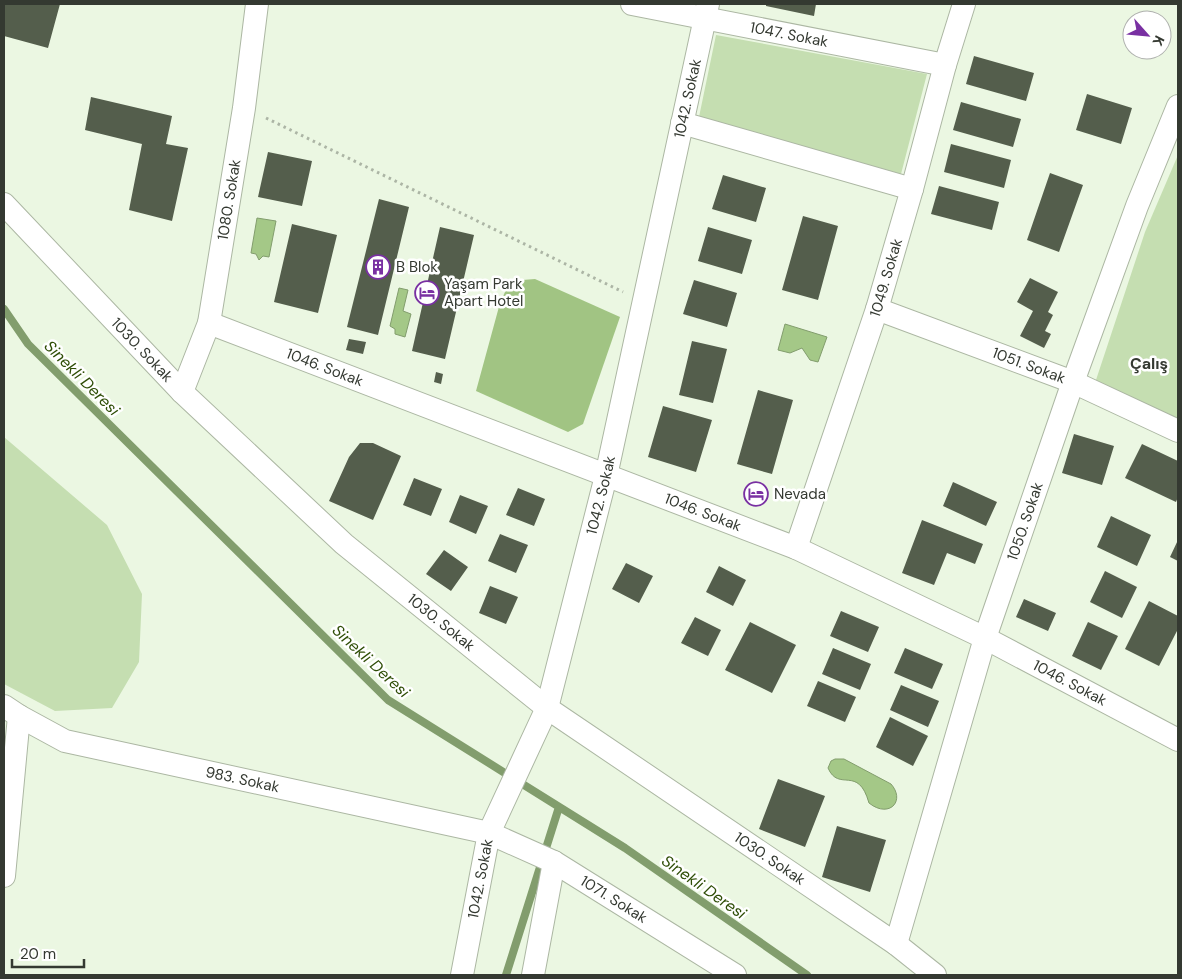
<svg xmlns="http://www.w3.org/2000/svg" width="1182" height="979" font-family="'DM Sans',sans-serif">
	<rect width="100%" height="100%" fill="#ebf7e2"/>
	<path fill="#c5deb1" d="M 716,35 L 927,74 L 901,174 L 699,117 Z
		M 1178,155 L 1178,420 L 1095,383 L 1145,232 Z
		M 4,437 L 107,525 L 142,594 L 139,662 L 112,708 L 55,711 L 4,684 Z"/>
	<path fill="#a1c483" d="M 535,279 L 620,317 L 583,424 L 568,432 L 476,391 L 500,303 L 510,281 Z"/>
	<path fill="#a4c887" stroke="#829d6d" d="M 257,218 L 276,221 L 269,257 L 263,256 L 259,260 L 256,254 L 251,253 Z
		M 399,288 L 408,290 L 403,311 L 411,314 L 405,337 L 395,334 L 395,329 L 390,326 Z
		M 785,324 L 827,337 L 818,362 L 810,360 L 802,348 L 790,353 L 778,350 Z
		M 835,759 L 844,759 L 891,784 C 906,801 889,819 869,803 C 858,764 839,793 828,768 L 831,761 Z"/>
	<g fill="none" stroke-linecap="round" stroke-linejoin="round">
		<path stroke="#829d6d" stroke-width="8" d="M 4,309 L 28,344 L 388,700 L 625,848 L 807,975
			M 506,975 L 559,807"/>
	</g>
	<path fill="#545e4c" d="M 4,4 L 60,4 L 48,48 L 4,36 Z
		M 766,4 L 816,4 L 814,16 L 766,6 Z
		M 974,56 L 1034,73 L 1026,101 L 966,84 Z
		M 1087,94 L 1132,108 L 1121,144 L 1076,130 Z
		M 91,97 L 172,116 L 166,144 L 188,148 L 172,221 L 129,210 L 142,144 L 85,130 Z
		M 961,102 L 1021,119 L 1013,147 L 953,130 Z
		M 951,144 L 1011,160 L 1004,188 L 944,172 Z
		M 268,152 L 312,161 L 302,206 L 258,197 Z
		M 1050,173 L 1083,185 L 1059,252 L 1027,240 Z
		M 723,175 L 766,188 L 756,222 L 712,209 Z
		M 939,186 L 999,202 L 992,230 L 931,214 Z
		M 379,199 L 409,207 L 378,335 L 347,327 Z
		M 803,216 L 838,226 L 818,300 L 782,290 Z
		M 292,224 L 337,235 L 318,313 L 274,302 Z
		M 440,227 L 474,235 L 445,359 L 412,351 Z
		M 708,227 L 752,240 L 742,274 L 698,261 Z
		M 1030,278 L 1058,292 L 1048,312 L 1053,315 L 1045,331 L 1051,334 L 1044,348 L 1020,336 L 1033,311 L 1017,302 Z
		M 694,280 L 737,293 L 727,327 L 683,314 Z
		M 349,339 L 366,342 L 363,354 L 346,350 Z
		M 692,341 L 727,349 L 713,403 L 679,395 Z
		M 436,372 L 443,374 L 441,384 L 434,382 Z
		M 758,390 L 793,400 L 772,474 L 737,464 Z
		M 663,406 L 712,420 L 696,472 L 648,457 Z
		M 1074,434 L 1114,446 L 1102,485 L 1062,473 Z
		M 360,443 L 373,443 L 401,456 L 373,520 L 329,501 L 349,457 Z
		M 1142,444 L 1178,461 L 1178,497 L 1176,502 L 1125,478 Z
		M 414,478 L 442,489 L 431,516 L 403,505 Z
		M 953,482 L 997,502 L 986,526 L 943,506 Z
		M 518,488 L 545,499 L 534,526 L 506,515 Z
		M 460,495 L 488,506 L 476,534 L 449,522 Z
		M 1111,516 L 1151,535 L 1137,566 L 1097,547 Z
		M 922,520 L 983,544 L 975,564 L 947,553 L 934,585 L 902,573 Z
		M 500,534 L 528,545 L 516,573 L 488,561 Z
		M 1178,540 L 1178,561 L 1170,557 Z
		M 444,550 L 468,567 L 451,591 L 426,574 Z
		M 626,563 L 653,576 L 639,603 L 612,589 Z
		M 719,566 L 746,580 L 733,606 L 706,592 Z
		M 1105,571 L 1137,587 L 1122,618 L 1090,602 Z
		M 490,586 L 518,597 L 506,624 L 479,613 Z
		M 1024,599 L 1056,613 L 1048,631 L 1016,617 Z
		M 1149,601 L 1178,616 L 1178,629 L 1159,666 L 1125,649 Z
		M 841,611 L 879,627 L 868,652 L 830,636 Z
		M 695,617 L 721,630 L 708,656 L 681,643 Z
		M 750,622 L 796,645 L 772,693 L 725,670 Z
		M 1088,622 L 1118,636 L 1101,670 L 1072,656 Z
		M 833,648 L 871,664 L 860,690 L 822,674 Z
		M 905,648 L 943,664 L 932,689 L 894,673 Z
		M 818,681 L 856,697 L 845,722 L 807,706 Z
		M 901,685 L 939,701 L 928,727 L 890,710 Z
		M 890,717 L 928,736 L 913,766 L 876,747 Z
		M 778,779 L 825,796 L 805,847 L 759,829 Z
		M 837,826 L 886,840 L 870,892 L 822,877 Z"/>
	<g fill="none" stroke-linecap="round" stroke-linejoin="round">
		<g stroke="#acb7a3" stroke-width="24">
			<g id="street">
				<path id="s1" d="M 632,4 L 945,65"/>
				<path d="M 682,123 L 912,189"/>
				<path id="s2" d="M 4,204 L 182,392 L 344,544 L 547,708 L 896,944 L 935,975"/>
				<path id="s3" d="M 877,309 L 1073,382 L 1178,431"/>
				<path id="s4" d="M 209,323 L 796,548 L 985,638 L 1178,740"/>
				<path id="s5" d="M 182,392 L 209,323 L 244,108 L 257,4"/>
				<path id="s6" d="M 796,548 L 877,309 L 912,189 L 945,65 L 964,4"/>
				<path id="s7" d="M 4,706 L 19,716 L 65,741 L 489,833 L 554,862 L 735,975"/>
				<path d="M 4,876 L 19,716"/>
				<path id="s8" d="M 896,944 L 985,638 L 1073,382 L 1137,206 L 1178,106"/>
				<path id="s9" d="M 462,975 L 489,833 L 547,708 L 606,476 L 708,4"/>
				<path d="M 533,975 L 554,862"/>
			</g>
		</g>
		<path stroke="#acb5a5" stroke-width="3" stroke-dasharray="2.5 4" stroke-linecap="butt" d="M 266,118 L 623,292"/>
		<use href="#street" stroke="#fff" stroke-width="22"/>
	</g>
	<defs>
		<g id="building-ring" transform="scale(1.25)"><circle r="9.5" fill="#fff" stroke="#7930a2" stroke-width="1.5"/><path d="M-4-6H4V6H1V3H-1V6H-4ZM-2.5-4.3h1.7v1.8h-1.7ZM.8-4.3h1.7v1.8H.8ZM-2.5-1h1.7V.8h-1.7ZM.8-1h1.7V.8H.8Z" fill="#7930a2"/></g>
		<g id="hotel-ring" transform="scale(1.25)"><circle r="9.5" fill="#fff" stroke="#7930a2" stroke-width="1.5"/><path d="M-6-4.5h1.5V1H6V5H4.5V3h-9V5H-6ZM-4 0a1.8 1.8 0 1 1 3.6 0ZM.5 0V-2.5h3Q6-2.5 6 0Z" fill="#7930a2"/></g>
	</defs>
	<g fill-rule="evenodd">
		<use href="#building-ring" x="378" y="267"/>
		<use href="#hotel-ring" x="427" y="293"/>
		<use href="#hotel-ring" x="756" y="494"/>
	</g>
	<g text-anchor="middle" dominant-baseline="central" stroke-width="5" stroke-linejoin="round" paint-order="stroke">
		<g font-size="15" fill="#343931" stroke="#fff">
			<text stroke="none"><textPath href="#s1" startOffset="160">1047. Sokak</textPath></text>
			<text stroke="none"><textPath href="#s9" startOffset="908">1042. Sokak</textPath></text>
			<text stroke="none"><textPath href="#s5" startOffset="199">1080. Sokak</textPath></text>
			<text stroke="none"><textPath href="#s6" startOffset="285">1049. Sokak</textPath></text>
			<text stroke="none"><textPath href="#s2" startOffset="201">1030. Sokak</textPath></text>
			<text stroke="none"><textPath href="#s3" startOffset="162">1051. Sokak</textPath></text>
			<text stroke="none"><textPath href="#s4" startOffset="124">1046. Sokak</textPath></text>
			<text stroke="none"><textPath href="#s9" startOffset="502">1042. Sokak</textPath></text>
			<text stroke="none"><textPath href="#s4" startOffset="529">1046. Sokak</textPath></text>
			<text stroke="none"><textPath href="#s8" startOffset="442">1050. Sokak</textPath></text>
			<text stroke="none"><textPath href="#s2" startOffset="606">1030. Sokak</textPath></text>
			<text stroke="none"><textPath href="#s4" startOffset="934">1046. Sokak</textPath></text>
			<text stroke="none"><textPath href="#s7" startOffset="252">983. Sokak</textPath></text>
			<text stroke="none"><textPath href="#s2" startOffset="1011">1030. Sokak</textPath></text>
			<text stroke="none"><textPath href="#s9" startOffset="98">1042. Sokak</textPath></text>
			<text stroke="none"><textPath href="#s7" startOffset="646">1071. Sokak</textPath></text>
		</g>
		<g font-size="15" fill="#343931" stroke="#fff" text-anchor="start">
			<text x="396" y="267">B Blok</text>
			<text x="444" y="284">Yaşam Park<tspan x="444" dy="17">Apart Hotel</tspan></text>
			<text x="774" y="494">Nevada</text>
		</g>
		<g font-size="16" font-weight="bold" fill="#343931" stroke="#fff">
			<text x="1149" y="363">Çalış</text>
		</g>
		<g font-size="16" font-style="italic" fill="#2f4e07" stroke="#fff">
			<text transform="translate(82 378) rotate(45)">Sinekli Deresi</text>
			<text transform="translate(371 661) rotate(43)">Sinekli Deresi</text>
			<text transform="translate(704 887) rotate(35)">Sinekli Deresi</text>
		</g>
	</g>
	<rect width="1182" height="979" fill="none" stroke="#343931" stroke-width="10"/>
	<g transform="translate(1147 35) rotate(117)"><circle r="24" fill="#ffffff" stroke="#aeb0ad"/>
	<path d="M0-4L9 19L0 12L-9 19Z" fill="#7930a2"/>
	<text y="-8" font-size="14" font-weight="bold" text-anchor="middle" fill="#343931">K</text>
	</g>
	<path d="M12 959v8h72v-8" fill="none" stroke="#343931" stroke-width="2.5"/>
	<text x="20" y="959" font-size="15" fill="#343931" stroke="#ffffff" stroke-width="4" paint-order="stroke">20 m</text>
</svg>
